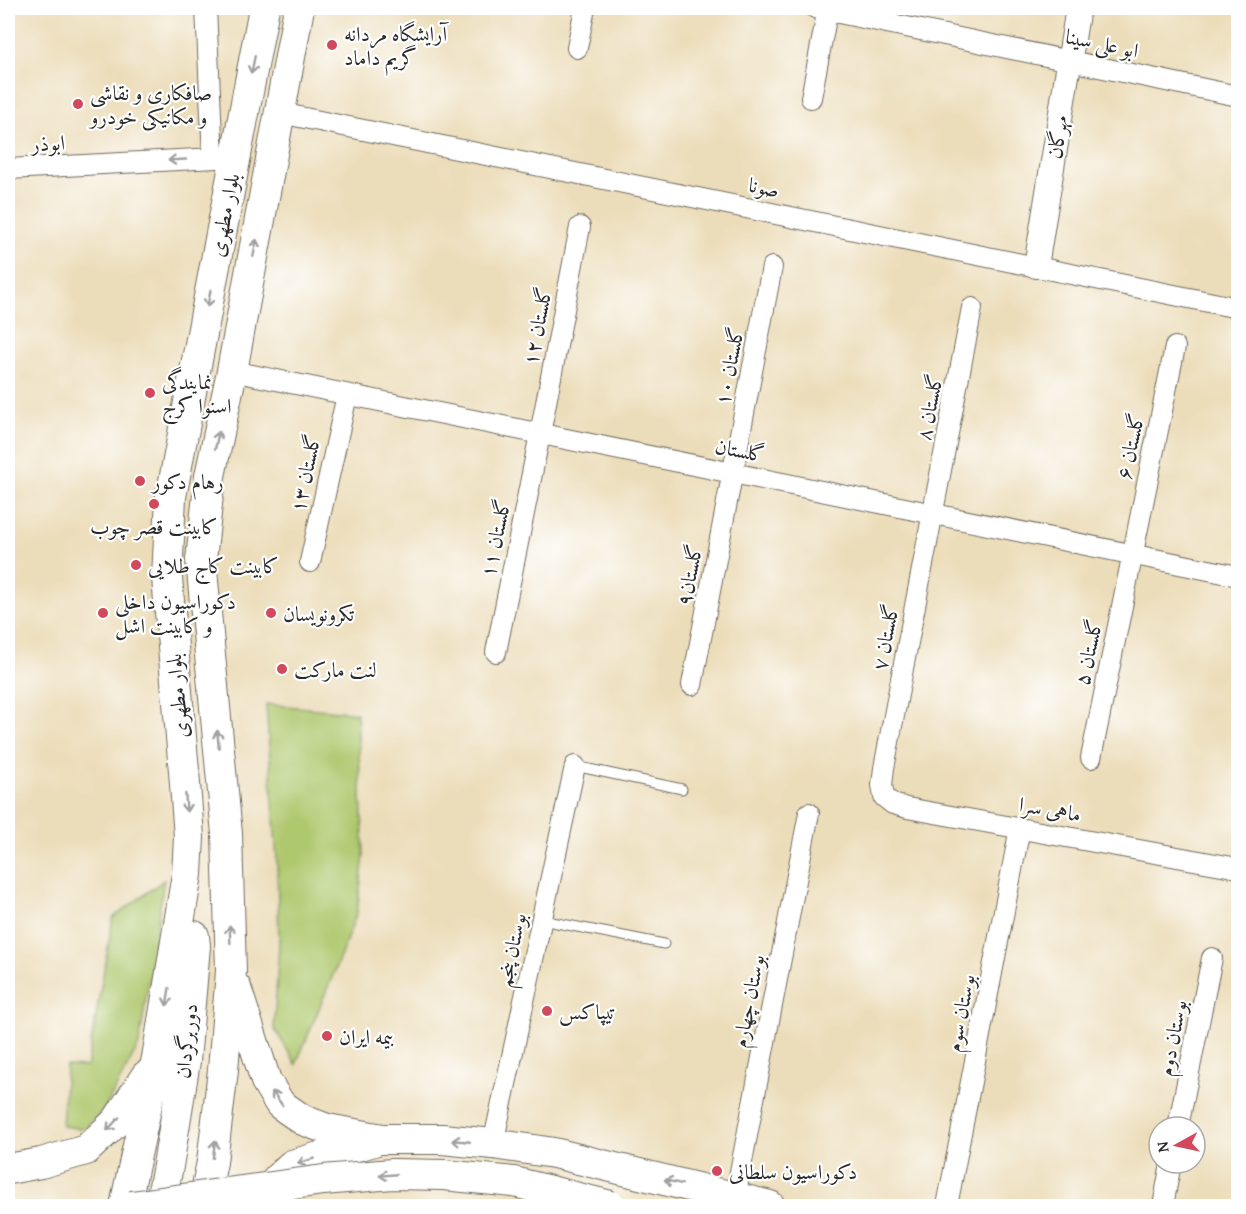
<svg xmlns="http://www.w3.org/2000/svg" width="1246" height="1214" font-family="'Gentium Book Plus',Amiri,serif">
	<rect width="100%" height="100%" fill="#fff"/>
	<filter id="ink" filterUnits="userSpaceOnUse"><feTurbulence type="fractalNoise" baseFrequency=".0167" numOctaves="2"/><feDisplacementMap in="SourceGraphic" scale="12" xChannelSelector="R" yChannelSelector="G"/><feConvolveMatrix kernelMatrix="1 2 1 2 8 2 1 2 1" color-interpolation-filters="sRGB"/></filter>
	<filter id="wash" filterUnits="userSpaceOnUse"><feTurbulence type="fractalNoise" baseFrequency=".008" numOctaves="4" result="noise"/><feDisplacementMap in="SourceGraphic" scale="24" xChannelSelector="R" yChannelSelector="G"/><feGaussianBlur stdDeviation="1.35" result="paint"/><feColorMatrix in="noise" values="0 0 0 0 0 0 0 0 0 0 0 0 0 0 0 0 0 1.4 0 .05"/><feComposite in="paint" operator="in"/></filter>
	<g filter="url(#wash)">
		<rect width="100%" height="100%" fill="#ecddba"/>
		<path fill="#aec86d" stroke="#6c7a4c" stroke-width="1.5" d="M 266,704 L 357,713 L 364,855 L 357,912 L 335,970 L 296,1064 L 274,1028 L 279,943 L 277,860 Z
			M 164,880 L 139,1045 L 105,1108 L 84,1129 L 62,1126 L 66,1066 L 87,1067 L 113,918 Z"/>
	</g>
	<g filter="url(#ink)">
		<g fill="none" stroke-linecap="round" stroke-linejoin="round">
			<g stroke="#6f695d" stroke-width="11">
				<path id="service" d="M 575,766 L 682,789
					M 542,920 L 664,944"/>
			</g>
			<g stroke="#6f695d" stroke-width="22">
				<path id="minor" d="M 206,8 L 213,158
					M 815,8 L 1238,96
					M 577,48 L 585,8
					M 811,98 L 828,8
					M 280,113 L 1238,308
					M 8,169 L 235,157
					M 972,308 L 884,768 L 882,785 L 884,797 L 893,804 L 907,808 L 1238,868
					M 232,371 L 1238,576
					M 310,562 L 347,395
					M 496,652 L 540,434 L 580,227
					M 692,685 L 772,267
					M 1091,758 L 1175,347
					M 1178,1127 L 1212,958
					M 493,1144 L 575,766
					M 735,1198 L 809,813
					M 947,1206 L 1020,828
					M 1163,1206 L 1171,1163"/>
			</g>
			<g stroke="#6f695d" stroke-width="26">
				<path id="tertiary" d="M 1036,266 L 1078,8"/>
			</g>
			<g stroke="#6f695d" stroke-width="32">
				<path id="primary" d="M 236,988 L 266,1081 L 280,1104 L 303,1120 L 327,1129 L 383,1139 L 442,1139 L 493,1144 L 554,1153 L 770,1206
					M 8,1169 L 41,1163 L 86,1150 L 117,1121 L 146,1076
					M 125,1206 L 157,1058 L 187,874 L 189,837 L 184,771 L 167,578 L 171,497 L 264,8
					M 160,1206 L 168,1166 L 185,1061 L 195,946 L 194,936
					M 203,1206 L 212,1162 L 223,1070 L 231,971 L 227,834 L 201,560 L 210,476 L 232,371 L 299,8
					M 271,1206 L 272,1194 L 277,1179 L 292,1165 L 374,1141"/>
			</g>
			<use href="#service" stroke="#fff" stroke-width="9"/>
			<use href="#minor" stroke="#fff" stroke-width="20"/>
			<use href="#tertiary" stroke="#fff" stroke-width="24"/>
			<use href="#primary" stroke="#fff" stroke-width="30"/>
			<g stroke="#6f695d" stroke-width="32" stroke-linecap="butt">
				<path id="primary-bridge" d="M 131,1206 L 323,1180 L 392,1174 L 444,1175 L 514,1182 L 611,1206"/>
			</g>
			<use href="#primary-bridge" stroke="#fff" stroke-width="30"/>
		</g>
		<defs><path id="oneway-shaft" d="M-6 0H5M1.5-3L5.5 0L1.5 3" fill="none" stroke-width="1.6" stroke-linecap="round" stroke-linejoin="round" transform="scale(1.5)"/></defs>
		<g stroke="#a0a0a0">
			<use href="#oneway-shaft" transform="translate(253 65) rotate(101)"/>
			<use href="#oneway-shaft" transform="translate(177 160) rotate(177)"/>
			<use href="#oneway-shaft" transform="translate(255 248) rotate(-79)"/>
			<use href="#oneway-shaft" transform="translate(209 298) rotate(101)"/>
			<use href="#oneway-shaft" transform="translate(217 440) rotate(-78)"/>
			<use href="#oneway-shaft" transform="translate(218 739) rotate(-95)"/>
			<use href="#oneway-shaft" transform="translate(186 803) rotate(86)"/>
			<use href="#oneway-shaft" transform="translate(230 934) rotate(-92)"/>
			<use href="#oneway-shaft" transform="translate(168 997) rotate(99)"/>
			<use href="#oneway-shaft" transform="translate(277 1098) rotate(-126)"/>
			<use href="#oneway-shaft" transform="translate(113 1124) rotate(133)"/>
			<use href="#oneway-shaft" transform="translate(461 1141) rotate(-175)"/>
			<use href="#oneway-shaft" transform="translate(214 1149) rotate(-83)"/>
			<use href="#oneway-shaft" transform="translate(306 1161) rotate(163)"/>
			<use href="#oneway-shaft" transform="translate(388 1175) rotate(175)"/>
			<use href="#oneway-shaft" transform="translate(673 1182) rotate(-166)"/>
		</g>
	</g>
	<g fill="#d1495b" stroke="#fff" stroke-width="2">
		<circle cx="332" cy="45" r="6"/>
		<circle cx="78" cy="104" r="6"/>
		<circle cx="150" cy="393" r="6"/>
		<circle cx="140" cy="481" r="6"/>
		<circle cx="154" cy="504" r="6"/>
		<circle cx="136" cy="565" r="6"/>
		<circle cx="103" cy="613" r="6"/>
		<circle cx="271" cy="613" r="6"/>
		<circle cx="282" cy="669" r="6"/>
		<circle cx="547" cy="1011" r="6"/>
		<circle cx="327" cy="1036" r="6"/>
		<circle cx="717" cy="1171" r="6"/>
	</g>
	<g text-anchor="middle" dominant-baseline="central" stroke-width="4.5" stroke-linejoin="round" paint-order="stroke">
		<g font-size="21" fill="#2b2b2b" stroke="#fff" text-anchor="start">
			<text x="344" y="33">آرایشگاه مردانه<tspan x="344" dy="24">گریم داماد</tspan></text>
			<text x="90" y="92">صافکاری و نقاشی<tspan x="90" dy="24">و مکانیکی خودرو</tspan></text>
			<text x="162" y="381">نمایندگی<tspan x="162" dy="24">اسنوا کرج</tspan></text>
			<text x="152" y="481">رهام دکور</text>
			<text x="154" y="526" text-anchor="middle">کابینت قصر چوب</text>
			<text x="148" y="565">کابینت کاج طلایی</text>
			<text x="115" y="601">دکوراسیون داخلی<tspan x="115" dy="24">و کابینت اشل</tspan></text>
			<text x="283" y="613">تکرونویسان</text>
			<text x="294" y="669">لنت مارکت</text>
			<text x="559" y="1011">تیپاکس</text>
			<text x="339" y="1036">بیمه ایران</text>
			<text x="729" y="1171">دکوراسیون سلطانی</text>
		</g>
		<g font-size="21" fill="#2b2b2b" stroke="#fff">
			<text transform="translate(1102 43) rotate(12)">ابو علی سینا</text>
			<text transform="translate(1057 137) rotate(-81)">مهرگان</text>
			<text transform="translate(48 143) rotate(-3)">ابوذر</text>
			<text transform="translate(764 187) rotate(11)">صونا</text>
			<text transform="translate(224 215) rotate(-79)">بلوار مطهری</text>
			<text transform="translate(537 326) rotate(-79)">گلستان ۱۲</text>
			<text transform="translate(729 366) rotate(-79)">گلستان ۱۰</text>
			<text transform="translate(929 407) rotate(-79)">گلستان ۸</text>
			<text transform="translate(1130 446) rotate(-78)">گلستان ۶</text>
			<text transform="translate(740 450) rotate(11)">گلستان</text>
			<text transform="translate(305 473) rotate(-78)">گلستان ۱۳</text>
			<text transform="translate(495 538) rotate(-78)">گلستان ۱۱</text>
			<text transform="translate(689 575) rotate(-79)">گلستان۹</text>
			<text transform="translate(885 637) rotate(-79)">گلستان ۷</text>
			<text transform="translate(1088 652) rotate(-78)">گلستان ۵</text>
			<text transform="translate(177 696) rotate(-95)">بلوار مطهری</text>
			<text transform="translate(1050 809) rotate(10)">ماهی سرا</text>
			<text transform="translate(511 950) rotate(-78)">بوستان پنجم</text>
			<text transform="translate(748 1001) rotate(-79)">بوستان چهارم</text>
			<text transform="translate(960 1013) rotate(-79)">بوستان سوم</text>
			<text transform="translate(1172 1038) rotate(-79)">بوستان دوم</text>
			<text transform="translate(186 1041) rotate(-84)">دوربرگردان</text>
		</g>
	</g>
	<rect width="1246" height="1214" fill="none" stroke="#fff" stroke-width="30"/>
	<g transform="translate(1177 1145) rotate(262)"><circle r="28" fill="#ffffff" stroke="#aaaaaa" stroke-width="1.5"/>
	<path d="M0-4.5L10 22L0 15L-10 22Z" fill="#d1495b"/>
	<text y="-9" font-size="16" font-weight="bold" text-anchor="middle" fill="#2b2b2b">N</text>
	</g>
</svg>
